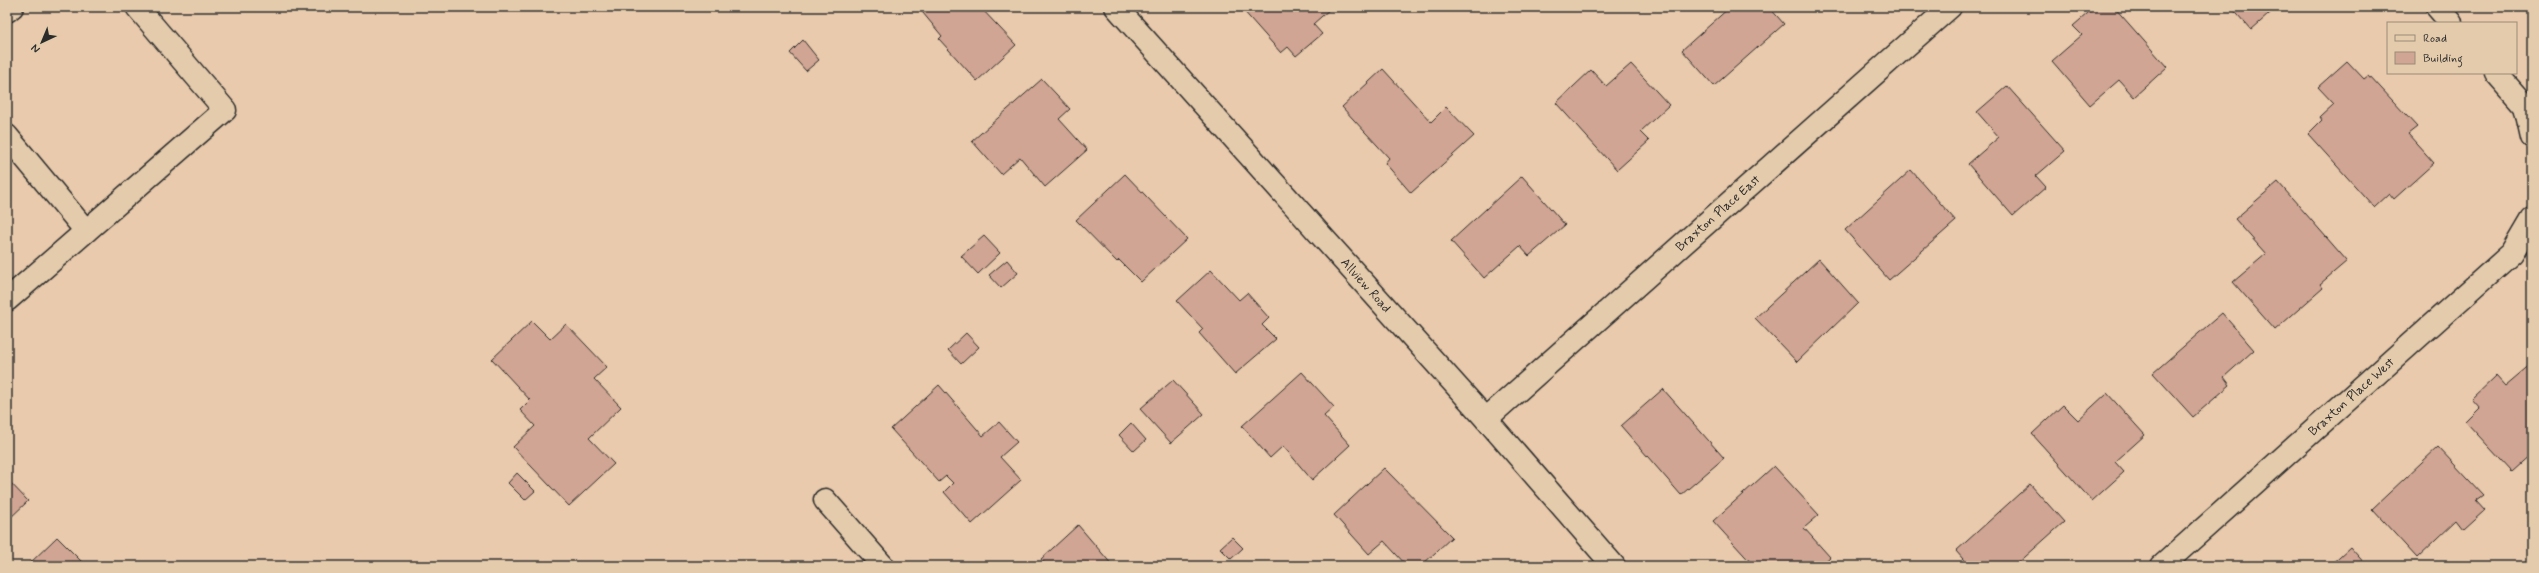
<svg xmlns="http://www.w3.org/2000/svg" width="2539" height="573" font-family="Mynerve,sans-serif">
	<rect width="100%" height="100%" fill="#e9caac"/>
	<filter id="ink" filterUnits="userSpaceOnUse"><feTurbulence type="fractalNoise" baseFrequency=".025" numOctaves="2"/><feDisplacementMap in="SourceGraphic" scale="8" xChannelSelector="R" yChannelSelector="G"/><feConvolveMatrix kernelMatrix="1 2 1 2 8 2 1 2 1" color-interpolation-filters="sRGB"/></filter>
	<g filter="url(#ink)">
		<path fill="#d1a593" stroke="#2b2b2b" d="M 918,7 L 980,7 L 1016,45 L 977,81 L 939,39 L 942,36 Z
			M 1244,7 L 1328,7 L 1330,9 L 1313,24 L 1322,34 L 1296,56 L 1288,47 L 1281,53 L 1242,9 Z
			M 1730,7 L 1769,7 L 1784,24 L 1714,86 L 1682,50 Z
			M 2095,7 L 2114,7 L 2167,67 L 2134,97 L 2119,80 L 2090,105 L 2052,61 L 2082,35 L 2073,26 Z
			M 2231,7 L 2277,7 L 2251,30 Z
			M 803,40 L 819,60 L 806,71 L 790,53 Z
			M 2347,61 L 2364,79 L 2369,75 L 2417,127 L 2408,134 L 2434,163 L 2394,199 L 2389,193 L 2374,207 L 2308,134 L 2322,120 L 2320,117 L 2334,104 L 2318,87 Z
			M 1631,64 L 1669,105 L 1640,132 L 1649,141 L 1617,170 L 1556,103 L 1591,70 L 1606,86 Z
			M 1383,69 L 1431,122 L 1446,107 L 1474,136 L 1411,193 L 1385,163 L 1389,158 L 1342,107 Z
			M 1042,79 L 1070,109 L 1059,119 L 1087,150 L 1045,187 L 1020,157 L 1001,174 L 972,141 Z
			M 2007,86 L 2065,151 L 2036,176 L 2046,187 L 2013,216 L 1968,164 L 1999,137 L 1977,112 Z
			M 1911,170 L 1956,221 L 1889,280 L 1845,230 Z
			M 1125,174 L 1187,239 L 1141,282 L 1119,260 L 1117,262 L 1076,220 Z
			M 1522,176 L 1565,225 L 1529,256 L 1520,246 L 1484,278 L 1451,241 Z
			M 2278,182 L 2347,261 L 2320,284 L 2323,288 L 2275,330 L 2233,282 L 2266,254 L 2235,219 Z
			M 984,236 L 1000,253 L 978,274 L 961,256 Z
			M 1819,259 L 1858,303 L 1797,362 L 1755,318 Z
			M 1007,260 L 1018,273 L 1001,288 L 989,275 Z
			M 1211,270 L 1239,300 L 1247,293 L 1269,318 L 1262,325 L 1276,339 L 1235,374 L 1199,333 L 1203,329 L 1177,301 Z
			M 2222,313 L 2254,350 L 2224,377 L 2230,385 L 2193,417 L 2153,373 Z
			M 532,321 L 550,339 L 566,324 L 607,367 L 594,379 L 621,407 L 589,438 L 614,464 L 569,506 L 513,447 L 535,426 L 520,410 L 530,400 L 492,359 Z
			M 966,333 L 979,347 L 961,364 L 948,350 Z
			M 2532,363 L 2532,433 L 2530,435 L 2532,437 L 2532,454 L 2512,472 L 2466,422 L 2480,408 L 2472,399 L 2496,376 L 2505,386 Z
			M 1302,372 L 1334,407 L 1324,416 L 1350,445 L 1312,480 L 1283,446 L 1270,458 L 1242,426 Z
			M 1173,380 L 1204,414 L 1171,443 L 1140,409 Z
			M 939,385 L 983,436 L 999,422 L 1017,442 L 1000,457 L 1021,480 L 972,524 L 944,492 L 953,483 L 946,476 L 939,482 L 891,429 Z
			M 1663,389 L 1724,458 L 1681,495 L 1621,426 Z
			M 2107,393 L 2145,435 L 2115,462 L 2124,472 L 2092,501 L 2032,434 L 2063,405 L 2078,420 Z
			M 1131,423 L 1146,440 L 1134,451 L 1119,435 Z
			M 2438,447 L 2483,495 L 2476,500 L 2485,510 L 2464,529 L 2457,520 L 2417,558 L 2372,509 Z
			M 1774,466 L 1819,515 L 1804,528 L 1830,557 L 1820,566 L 1754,566 L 1713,521 Z
			M 1384,468 L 1452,537 L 1421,566 L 1407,566 L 1384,541 L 1369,554 L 1334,515 Z
			M 517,473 L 535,491 L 525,500 L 508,483 Z
			M 7,479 L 28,501 L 7,521 Z
			M 2030,484 L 2064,522 L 2015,566 L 1969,566 L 1956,551 Z
			M 1078,525 L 1113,566 L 1047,566 L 1041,559 Z
			M 57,537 L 86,566 L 27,566 Z
			M 1232,537 L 1243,548 L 1231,559 L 1220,548 Z
			M 2350,547 L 2367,566 L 2329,566 Z"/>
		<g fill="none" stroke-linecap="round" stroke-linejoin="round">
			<g stroke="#2b2b2b" stroke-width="25">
				<g id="minor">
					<path id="s1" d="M 1116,7 L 1486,419 L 1614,566"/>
					<path d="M 2437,7 L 2451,23"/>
					<path d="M 7,11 L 12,7"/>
					<path d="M 2496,73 L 2525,106 L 2532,137"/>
					<path d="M 7,136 L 86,231"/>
					<path d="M 7,300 L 225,110 L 137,7"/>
					<path id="s2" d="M 1486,419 L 1950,7"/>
					<path d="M 825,500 L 883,566"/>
					<path id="s3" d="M 2162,566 L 2512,253 L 2532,219"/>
				</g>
			</g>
			<use href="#minor" stroke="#e4cbac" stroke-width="22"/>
		</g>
	</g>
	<g text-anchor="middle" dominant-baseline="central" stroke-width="3" stroke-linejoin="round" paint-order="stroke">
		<g font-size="13" fill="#2b2b2b" stroke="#e4cbac">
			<text stroke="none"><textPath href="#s2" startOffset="310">Braxton Place East</textPath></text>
			<text stroke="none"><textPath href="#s1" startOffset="374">Allview Road</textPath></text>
			<text stroke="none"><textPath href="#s3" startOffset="254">Braxton Place West</textPath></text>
		</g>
	</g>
	<rect width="2539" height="573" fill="none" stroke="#e4cbac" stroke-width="24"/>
	<rect x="12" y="12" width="2515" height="549" fill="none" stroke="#2b2b2b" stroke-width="1.5" filter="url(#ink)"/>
	<rect x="2387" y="22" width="130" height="52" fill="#e4cbac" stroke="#9a8b78"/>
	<rect x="2395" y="35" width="20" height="6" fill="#e4cbac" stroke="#9a8b78"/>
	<text x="2423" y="42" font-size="12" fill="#2b2b2b">Road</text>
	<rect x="2395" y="52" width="20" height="12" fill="#d1a593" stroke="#9a8b78"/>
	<text x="2423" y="62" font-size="12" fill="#2b2b2b">Building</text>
	<g transform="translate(42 42) rotate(224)" stroke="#e4cbac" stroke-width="3" paint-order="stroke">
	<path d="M0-3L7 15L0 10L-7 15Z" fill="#2b2b2b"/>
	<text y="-6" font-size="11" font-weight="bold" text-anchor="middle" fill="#2b2b2b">N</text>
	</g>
</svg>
